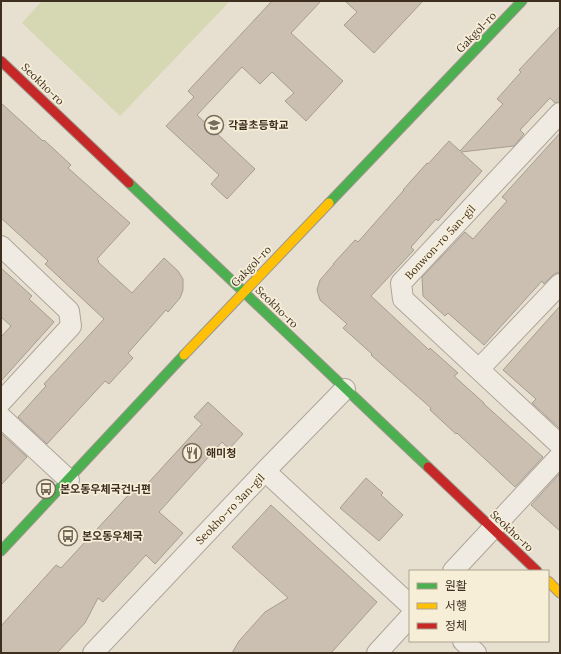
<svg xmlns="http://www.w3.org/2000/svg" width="561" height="654" font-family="Lora,'Noto Sans KR',serif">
	<rect width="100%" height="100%" fill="#e7e0d1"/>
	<path fill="#d6d7b3" d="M 42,1 L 230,1 L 120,116 L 22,23 Z"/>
	<path fill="#cbbfb2" stroke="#a89c90" d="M 272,1 L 321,1 L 291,33 L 343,81 L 306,121 L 285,101 L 294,93 L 272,72 L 260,84 L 242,67 L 197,115 L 255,169 L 227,199 L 211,184 L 219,175 L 166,126 L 194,97 L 188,91 Z
		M 345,1 L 423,1 L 374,53 L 344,25 L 357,12 Z
		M 560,26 L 560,102 L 555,103 L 550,98 L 520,130 L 524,134 L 514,146 L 461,152 L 482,171 L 438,221 L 436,219 L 411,247 L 414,250 L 371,296 L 429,350 L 430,348 L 458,373 L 454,376 L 484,403 L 484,404 L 543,457 L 515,487 L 457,433 L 456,434 L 430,410 L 431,408 L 397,378 L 371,355 L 372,354 L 343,328 L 347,324 L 320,300 L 317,290 L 320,280 L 334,264 L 333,264 L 355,240 L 358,242 L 404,190 L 403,190 L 427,163 L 428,164 L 449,141 L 460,151 L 503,104 L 497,99 L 521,72 L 519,70 Z
		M 1,103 L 43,141 L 44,140 L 71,165 L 68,168 L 130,223 L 97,259 L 99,261 L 98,262 L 132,293 L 164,258 L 178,271 L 183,279 L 183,290 L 180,298 L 168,312 L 166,310 L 128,353 L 133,358 L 109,384 L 105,381 L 47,444 L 18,417 L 46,386 L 44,384 L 104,319 L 45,264 L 48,261 L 1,218 Z
		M 560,133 L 560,273 L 556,273 L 552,276 L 544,284 L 542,281 L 484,345 L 448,313 L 445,316 L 423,296 L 422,277 L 465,232 L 473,239 L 507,201 L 502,197 Z
		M 1,268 L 32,296 L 29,299 L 54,322 L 1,381 L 1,337 L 11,326 L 1,317 Z
		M 560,306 L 560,429 L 532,403 L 536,399 L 503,370 Z
		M 208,402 L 243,434 L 229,449 L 222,442 L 159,512 L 183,533 L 155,564 L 146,555 L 103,602 L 98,598 L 85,623 L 57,653 L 1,653 L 1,626 L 56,565 L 61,568 L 134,489 L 139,493 L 202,424 L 194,417 Z
		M 2,434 L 27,457 L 1,485 L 1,435 Z
		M 560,473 L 560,531 L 531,505 Z
		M 366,478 L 383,493 L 381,495 L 403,515 L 379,541 L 340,508 Z
		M 271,505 L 377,602 L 331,653 L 232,653 L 239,641 L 265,612 L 288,598 L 232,547 Z"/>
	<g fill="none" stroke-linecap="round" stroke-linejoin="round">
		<g stroke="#ada599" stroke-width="22">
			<path id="street" d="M 560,113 L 401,283 L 403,299 L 560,445
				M 1,246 L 69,311 L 71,326 L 1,402
				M 479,369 L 560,284
				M 1,417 L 69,480
				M 265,471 L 345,389
				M 453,571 L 560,456
				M 463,641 L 476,653
				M 93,653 L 265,471 L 410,605
				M 377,653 L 410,617"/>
		</g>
		<g stroke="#9c958a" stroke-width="11">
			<path id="fast" d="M 129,183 L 428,467
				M 329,203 L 522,1
				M 1,551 L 184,355"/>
		</g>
		<g stroke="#9c958a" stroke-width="11">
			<path id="slow" d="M 184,355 L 329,203
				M 548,581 L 560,593"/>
		</g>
		<g stroke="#9c958a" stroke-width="11">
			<path id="jam" d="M 1,61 L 129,183
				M 428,467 L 537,571"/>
		</g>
		<use href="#street" stroke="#efebe3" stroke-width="20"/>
		<use href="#fast" stroke="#4caf50" stroke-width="9"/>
		<use href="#slow" stroke="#ffc107" stroke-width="9"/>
		<use href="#jam" stroke="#c62828" stroke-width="9"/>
	</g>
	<defs>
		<g id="school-ring" transform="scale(1)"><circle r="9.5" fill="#f7eed8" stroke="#786c5e" stroke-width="1.5"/><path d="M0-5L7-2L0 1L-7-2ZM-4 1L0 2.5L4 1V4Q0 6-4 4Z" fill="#786c5e"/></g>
		<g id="restaurant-ring" transform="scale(1)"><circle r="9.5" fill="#f7eed8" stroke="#786c5e" stroke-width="1.5"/><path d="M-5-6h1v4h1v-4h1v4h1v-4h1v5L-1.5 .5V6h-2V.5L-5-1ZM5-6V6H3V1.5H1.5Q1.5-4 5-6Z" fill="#786c5e"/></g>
		<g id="bus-ring" transform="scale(1)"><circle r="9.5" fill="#f7eed8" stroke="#786c5e" stroke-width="1.5"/><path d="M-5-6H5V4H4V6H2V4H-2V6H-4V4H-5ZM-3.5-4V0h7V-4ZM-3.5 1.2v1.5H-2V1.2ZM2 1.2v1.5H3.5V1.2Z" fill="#786c5e"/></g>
	</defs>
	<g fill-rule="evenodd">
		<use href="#school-ring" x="214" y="125"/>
		<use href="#restaurant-ring" x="192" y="453"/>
		<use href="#bus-ring" x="46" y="489"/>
		<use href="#bus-ring" x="68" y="536"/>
	</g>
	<g text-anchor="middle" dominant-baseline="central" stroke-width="3.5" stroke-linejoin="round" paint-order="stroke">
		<g font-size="11" fill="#3d2e20" stroke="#f7eed8">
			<text transform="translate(476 32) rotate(-46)">Gakgol-ro</text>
			<text transform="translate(43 84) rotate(44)">Seokho-ro</text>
			<text transform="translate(440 242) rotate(-47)">Bonwon-ro 5an-gil</text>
			<text transform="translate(251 266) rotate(-46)">Gakgol-ro</text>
			<text transform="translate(277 307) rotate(44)">Seokho-ro</text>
			<text transform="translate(230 509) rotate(-46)">Seokho-ro 3an-gil</text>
			<text transform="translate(512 531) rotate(43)">Seokho-ro</text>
		</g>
		<g font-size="11" font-weight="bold" fill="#3d2e20" stroke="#f7eed8" text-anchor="start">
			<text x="228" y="125">각골초등학교</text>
			<text x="206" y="453">해미청</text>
			<text x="60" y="489">본오동우체국건너편</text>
			<text x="82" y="536">본오동우체국</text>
		</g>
	</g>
	<rect width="561" height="654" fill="none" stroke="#3d2e20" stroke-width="4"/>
	<rect x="409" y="570" width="140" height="72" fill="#f7eed8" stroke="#ada18e"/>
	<rect x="417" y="583" width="20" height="6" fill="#4caf50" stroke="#ada18e"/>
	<text x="445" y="590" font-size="12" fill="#3d2e20">원활</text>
	<rect x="417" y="603" width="20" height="6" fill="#ffc107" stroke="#ada18e"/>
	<text x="445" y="610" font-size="12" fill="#3d2e20">서행</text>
	<rect x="417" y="623" width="20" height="6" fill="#c62828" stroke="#ada18e"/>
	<text x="445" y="630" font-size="12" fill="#3d2e20">정체</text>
</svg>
